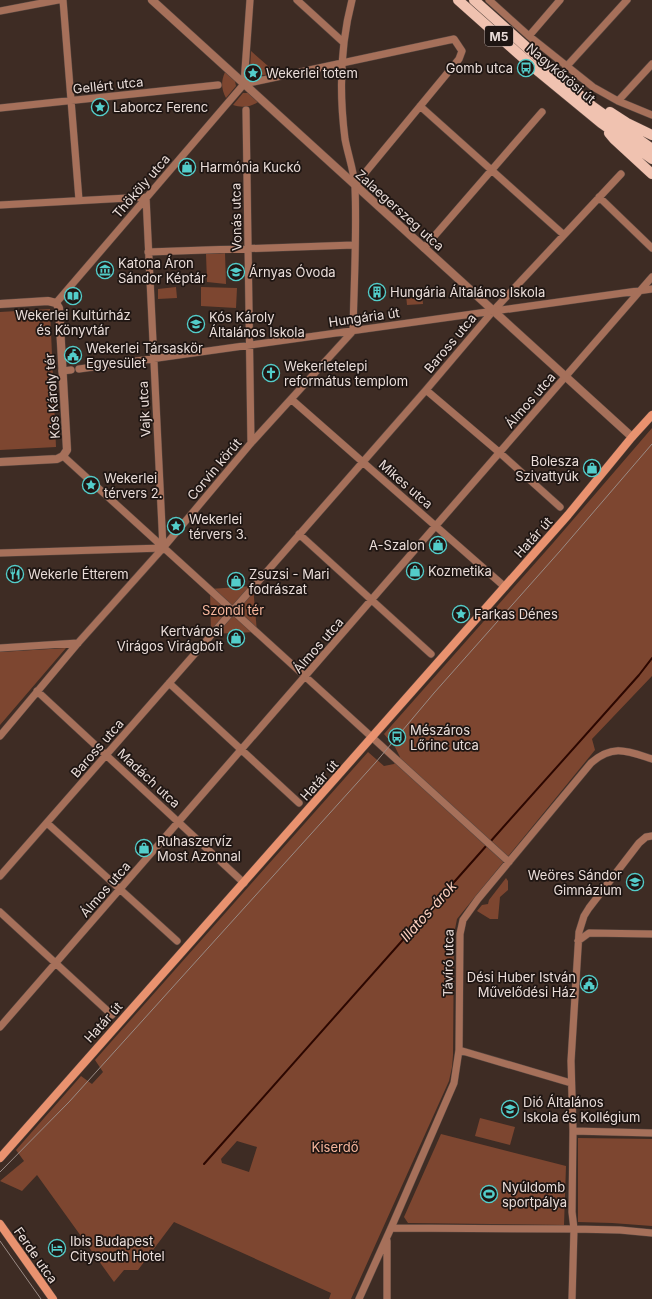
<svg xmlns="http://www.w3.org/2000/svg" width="652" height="1299" font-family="Inter,sans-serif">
	<rect width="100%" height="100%" fill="#3e2c24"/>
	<path fill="#7d4630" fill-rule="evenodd" d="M 251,51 L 276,73 L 258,76 L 250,69 Z
		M 225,72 L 235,81 L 236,86 L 226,98 C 221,89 221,81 225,72 Z
		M 243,93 L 248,93 L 258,102 C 250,107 242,108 233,105 Z
		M 225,253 L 226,284 L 207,282 L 206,254 Z
		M 176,287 L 177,298 L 158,299 L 158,289 Z
		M 201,287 L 237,288 L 236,308 L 201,306 Z
		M 422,294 L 423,304 L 407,305 L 406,295 Z
		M 50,309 L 56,447 L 0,450 L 0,312 Z
		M 652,428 L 652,676 L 592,739 L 595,750 L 457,919 L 454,934 L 453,1055 L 452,1067 L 449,1081 L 351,1299 L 329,1299 L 331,1293 L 174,1222 L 138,1270 L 124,1270 L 114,1282 L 37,1175 L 22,1191 L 0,1181 L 24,1161 L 16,1150 L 81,1076 L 92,1084 L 103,1072 L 95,1060 L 368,752 L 384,766 L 394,764 L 400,757 L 395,747 L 384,734 L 553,543 ZM 237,1141 L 257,1147 L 249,1172 L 222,1163 L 221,1159 Z
		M 253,586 L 257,632 L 211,634 L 210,589 Z
		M 66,648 L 0,725 L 0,652 Z
		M 506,878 L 508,881 L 508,890 L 500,897 L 498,919 L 490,919 L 477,911 L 482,905 L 488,904 L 489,900 Z
		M 480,1118 L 515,1127 L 510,1145 L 475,1136 Z
		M 441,1134 L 566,1166 L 564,1225 L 408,1223 L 404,1217 Z
		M 578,1138 L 652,1139 L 652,1226 L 612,1223 L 578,1222 Z"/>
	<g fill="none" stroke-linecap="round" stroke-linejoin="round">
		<path stroke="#2c0700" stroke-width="2" d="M 490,842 L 639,675 L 652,658
			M 204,1164 L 487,845"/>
		<g stroke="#5a4841" stroke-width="8">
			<path id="minor" d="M 63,0 L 79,200
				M 297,0 L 343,42
				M 489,0 L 529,36 L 593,87 L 618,101 L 652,115
				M 0,11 L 58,0
				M 529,36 L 560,0
				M 566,67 L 627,0
				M 244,84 L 454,39 L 462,51 L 459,59 L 355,185
				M 244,84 L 250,0
				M 618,101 L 652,64
				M 420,106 L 564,235
				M 0,108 L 218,85
				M 246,110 L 251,443
				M 599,197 L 652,248
				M 0,205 L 146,197
				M 424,248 L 542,112
				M 148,252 L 354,245
				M 56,303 L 244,84
				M 79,369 L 652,289
				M 62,371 L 71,370
				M 426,390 L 500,453 L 560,507
				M 291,399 L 505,587
				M 63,456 C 213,591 360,728 509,862
				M 299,534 L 431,654
				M 0,553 L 163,548 L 146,197
				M 0,648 L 78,643
				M 169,683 L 299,803
				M 37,691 L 244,883
				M 0,736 L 78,643 L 163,548 L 251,443 L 353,331 C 354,283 357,235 355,187 C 354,171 348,155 345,139 C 339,92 340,46 352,0
				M 47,823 L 177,941
				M 0,876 L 426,390 L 493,311 L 621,174
				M 0,912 L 112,1015
				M 578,941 L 589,933 L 652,934
				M 0,1027 L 652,277
				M 459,1050 L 571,1083
				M 573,1131 L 652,1133
				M 391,1228 L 574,1229 L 620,1230 L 652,1233
				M 387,1241 L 387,1299
				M 359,1299 L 391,1228 L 454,1083 L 459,1050 L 460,934 L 463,920 L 478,899 L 591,763 C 613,744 627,751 652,759
				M 572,1299 L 574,1229 L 572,1212 L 573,1131 L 571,1061 L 579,932 L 584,916 L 589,908 L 639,843 L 646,837 L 652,836"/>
		</g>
		<g stroke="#5a4841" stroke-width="9">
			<path id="tertiary" d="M 152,0 L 632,437
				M 0,304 L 48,301 L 56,303 L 59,308 L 67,450 L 63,456 L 57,459 L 0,462"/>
		</g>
		<g stroke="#5a4841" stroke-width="9">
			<path id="secondary" d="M 0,1158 L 568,515 L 632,437 L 652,415
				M 0,1224 L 53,1299"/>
		</g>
		<g stroke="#5a4841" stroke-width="11">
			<path id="primary" d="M 458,0 L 539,72 L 601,123 L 652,159
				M 474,0 L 592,106 L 652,149
				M 610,112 L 627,123 L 652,135
				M 609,133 L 614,139 L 652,174"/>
		</g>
		<use href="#minor" stroke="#a6705a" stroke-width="7"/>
		<use href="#tertiary" stroke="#a6705a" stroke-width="8"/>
		<use href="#secondary" stroke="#e9926f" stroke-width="8"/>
		<use href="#primary" stroke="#f0c2b0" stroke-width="10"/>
		<path stroke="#9a8b85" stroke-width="1" d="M 0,1172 L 69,1102 L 376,762 L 434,693 L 560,551 L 652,444
			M 0,1241 L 41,1299"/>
	</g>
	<defs>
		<g id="bus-ring" transform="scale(0.9)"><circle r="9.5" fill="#1f1613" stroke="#53cdca" stroke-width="1.5"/><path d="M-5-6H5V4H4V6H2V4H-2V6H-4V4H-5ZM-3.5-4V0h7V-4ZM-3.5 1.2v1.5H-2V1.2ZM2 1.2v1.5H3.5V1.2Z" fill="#53cdca"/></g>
		<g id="sight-ring" transform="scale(0.9)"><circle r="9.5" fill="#1f1613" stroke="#53cdca" stroke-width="1.5"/><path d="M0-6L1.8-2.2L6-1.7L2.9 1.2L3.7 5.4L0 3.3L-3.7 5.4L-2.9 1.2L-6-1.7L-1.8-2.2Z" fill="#53cdca"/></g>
		<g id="shop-ring" transform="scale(0.9)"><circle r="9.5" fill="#1f1613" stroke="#53cdca" stroke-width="1.5"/><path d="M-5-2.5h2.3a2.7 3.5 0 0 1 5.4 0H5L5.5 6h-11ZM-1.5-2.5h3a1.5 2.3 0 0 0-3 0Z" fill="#53cdca"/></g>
		<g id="museum-ring" transform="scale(0.9)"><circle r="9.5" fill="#1f1613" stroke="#53cdca" stroke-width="1.5"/><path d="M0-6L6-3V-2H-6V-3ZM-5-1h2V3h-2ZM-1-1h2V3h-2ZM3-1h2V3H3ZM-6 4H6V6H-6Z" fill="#53cdca"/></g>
		<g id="school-ring" transform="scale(0.9)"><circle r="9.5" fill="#1f1613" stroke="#53cdca" stroke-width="1.5"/><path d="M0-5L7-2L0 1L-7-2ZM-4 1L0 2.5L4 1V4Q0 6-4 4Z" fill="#53cdca"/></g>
		<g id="building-ring" transform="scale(0.9)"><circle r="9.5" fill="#1f1613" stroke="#53cdca" stroke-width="1.5"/><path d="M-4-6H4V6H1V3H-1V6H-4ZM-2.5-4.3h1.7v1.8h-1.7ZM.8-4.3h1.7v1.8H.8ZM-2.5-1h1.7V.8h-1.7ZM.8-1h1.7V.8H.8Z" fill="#53cdca"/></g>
		<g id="library-ring" transform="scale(0.9)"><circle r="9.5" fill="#1f1613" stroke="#53cdca" stroke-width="1.5"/><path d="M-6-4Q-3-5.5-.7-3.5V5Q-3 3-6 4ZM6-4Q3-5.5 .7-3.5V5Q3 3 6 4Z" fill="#53cdca"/></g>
		<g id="civic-ring" transform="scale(0.9)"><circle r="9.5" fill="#1f1613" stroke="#53cdca" stroke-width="1.5"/><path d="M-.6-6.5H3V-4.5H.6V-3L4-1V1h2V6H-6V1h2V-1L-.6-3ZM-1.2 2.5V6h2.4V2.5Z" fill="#53cdca"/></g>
		<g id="church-ring" transform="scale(0.9)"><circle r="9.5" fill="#1f1613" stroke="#53cdca" stroke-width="1.5"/><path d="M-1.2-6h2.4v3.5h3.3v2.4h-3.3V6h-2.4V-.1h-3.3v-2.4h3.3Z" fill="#53cdca"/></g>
		<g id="restaurant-ring" transform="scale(0.9)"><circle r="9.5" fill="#1f1613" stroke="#53cdca" stroke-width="1.5"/><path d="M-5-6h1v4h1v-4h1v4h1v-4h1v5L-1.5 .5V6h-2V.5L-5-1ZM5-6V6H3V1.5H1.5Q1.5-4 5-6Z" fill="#53cdca"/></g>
		<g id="stadium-ring" transform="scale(0.9)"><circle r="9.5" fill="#1f1613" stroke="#53cdca" stroke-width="1.5"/><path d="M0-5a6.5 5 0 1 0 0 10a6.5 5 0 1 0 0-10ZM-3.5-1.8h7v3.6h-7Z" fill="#53cdca"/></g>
		<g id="hotel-ring" transform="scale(0.9)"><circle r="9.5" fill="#1f1613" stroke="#53cdca" stroke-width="1.5"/><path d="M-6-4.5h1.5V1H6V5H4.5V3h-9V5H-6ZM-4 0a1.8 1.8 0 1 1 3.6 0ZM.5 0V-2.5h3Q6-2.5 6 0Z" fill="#53cdca"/></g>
	</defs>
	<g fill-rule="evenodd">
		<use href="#bus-ring" x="526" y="68"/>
		<use href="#sight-ring" x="253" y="73"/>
		<use href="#sight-ring" x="100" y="107"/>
		<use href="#shop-ring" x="187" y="167"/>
		<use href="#museum-ring" x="105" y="270"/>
		<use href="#school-ring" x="236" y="272"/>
		<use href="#building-ring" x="377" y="292"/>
		<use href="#library-ring" x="73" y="296"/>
		<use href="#school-ring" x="196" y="324"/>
		<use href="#civic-ring" x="73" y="355"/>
		<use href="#church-ring" x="271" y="373"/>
		<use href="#shop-ring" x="592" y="468"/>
		<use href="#sight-ring" x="91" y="485"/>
		<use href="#sight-ring" x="176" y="526"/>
		<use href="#shop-ring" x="438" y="545"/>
		<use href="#shop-ring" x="415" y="571"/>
		<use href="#restaurant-ring" x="15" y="574"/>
		<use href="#shop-ring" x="236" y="581"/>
		<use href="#sight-ring" x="461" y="614"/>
		<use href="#shop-ring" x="236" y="638"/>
		<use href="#bus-ring" x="397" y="737"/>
		<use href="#shop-ring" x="144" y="848"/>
		<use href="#school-ring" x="635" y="882"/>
		<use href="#civic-ring" x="589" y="984"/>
		<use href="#school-ring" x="510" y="1109"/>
		<use href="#stadium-ring" x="489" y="1194"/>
		<use href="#hotel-ring" x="57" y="1248"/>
	</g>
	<g text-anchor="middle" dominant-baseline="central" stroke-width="3.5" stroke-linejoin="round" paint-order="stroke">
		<rect fill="#1f1613" stroke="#ada19e" stroke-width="1" x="485" y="26" width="28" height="20" rx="3"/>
		<g font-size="12" font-weight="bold" fill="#eaddd9">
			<text x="499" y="36">M5</text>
		</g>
		<g font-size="13" fill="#eaddd9" stroke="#1f1613" text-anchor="start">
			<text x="513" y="68" text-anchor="end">Gomb utca</text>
			<text x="266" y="73">Wekerlei totem</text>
			<text x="113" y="107">Laborcz Ferenc</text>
			<text x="200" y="167">Harmónia Kuckó</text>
			<text x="118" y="263">Katona Áron<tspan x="118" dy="15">Sándor Képtár</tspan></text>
			<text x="249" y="272">Árnyas Óvoda</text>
			<text x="390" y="292">Hungária Általános Iskola</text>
			<text x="73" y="315" text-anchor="middle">Wekerlei Kultúrház<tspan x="73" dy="15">és Könyvtár</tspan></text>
			<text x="209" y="317">Kós Károly<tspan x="209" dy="15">Általános Iskola</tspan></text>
			<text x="86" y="348">Wekerlei Társaskör<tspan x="86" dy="15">Egyesület</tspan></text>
			<text x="284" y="366">Wekerletelepi<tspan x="284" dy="15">református templom</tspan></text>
			<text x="579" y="461" text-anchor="end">Bolesza<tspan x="579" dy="15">Szivattyúk</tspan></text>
			<text x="104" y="478">Wekerlei<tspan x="104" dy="15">térvers 2.</tspan></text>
			<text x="189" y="519">Wekerlei<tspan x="189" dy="15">térvers 3.</tspan></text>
			<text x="425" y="545" text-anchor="end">A-Szalon</text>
			<text x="428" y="571">Kozmetika</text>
			<text x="28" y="574">Wekerle Étterem</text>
			<text x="249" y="574">Zsuzsi - Mari<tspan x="249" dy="15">fodrászat</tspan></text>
			<text x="474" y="614">Farkas Dénes</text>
			<text x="223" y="631" text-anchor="end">Kertvárosi<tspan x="223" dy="15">Virágos Virágbolt</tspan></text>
			<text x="410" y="730">Mészáros<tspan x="410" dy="15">Lőrinc utca</tspan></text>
			<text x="157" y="841">Ruhaszervíz<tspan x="157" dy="15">Most Azonnal</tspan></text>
			<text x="622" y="875" text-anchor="end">Weöres Sándor<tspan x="622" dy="15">Gimnázium</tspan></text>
			<text x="576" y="977" text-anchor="end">Dési Huber István<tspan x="576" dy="15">Művelődési Ház</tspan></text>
			<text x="523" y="1102">Dió Általános<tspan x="523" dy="15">Iskola és Kollégium</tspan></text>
			<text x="502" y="1187">Nyúldomb<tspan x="502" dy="15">sportpálya</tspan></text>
			<text x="70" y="1241">Ibis Budapest<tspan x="70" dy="15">Citysouth Hotel</tspan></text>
		</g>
		<g font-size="13" fill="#eaddd9" stroke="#1f1613">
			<text transform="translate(561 73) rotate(40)">Nagykőrösi út</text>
			<text transform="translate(108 85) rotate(-6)">Gellért utca</text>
			<text transform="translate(141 186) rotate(-49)">Thököly utca</text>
			<text transform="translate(400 210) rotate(42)">Zalaegerszeg utca</text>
			<text transform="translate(236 217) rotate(-91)">Vonás utca</text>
			<text transform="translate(364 317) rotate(-8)">Hungária út</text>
			<text transform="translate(450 343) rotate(-50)">Baross utca</text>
			<text transform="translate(52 396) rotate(-94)">Kós Károly tér</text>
			<text transform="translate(530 400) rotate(-49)">Álmos utca</text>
			<text transform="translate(144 409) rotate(-93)">Vajk utca</text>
			<text transform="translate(214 469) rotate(-50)">Corvin körút</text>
			<text transform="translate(406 484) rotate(41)">Mikes utca</text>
			<text transform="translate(533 537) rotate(-48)">Határ út</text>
			<text transform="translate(318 645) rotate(-49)">Álmos utca</text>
			<text transform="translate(97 748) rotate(-49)">Baross utca</text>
			<text transform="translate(149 778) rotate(43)">Madách utca</text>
			<text transform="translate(319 780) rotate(-48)">Határ út</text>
			<text transform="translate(105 889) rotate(-49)">Álmos utca</text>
			<text transform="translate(448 963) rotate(-89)">Távíró utca</text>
			<text transform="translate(103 1022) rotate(-48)">Határ út</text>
			<text transform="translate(36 1255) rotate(55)">Ferde utca</text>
		</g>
		<g font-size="13" fill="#f8b79d" stroke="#1f1613">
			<text x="233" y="610">Szondi tér</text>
			<text x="335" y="1147">Kiserdő</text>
		</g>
		<g font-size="14" font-style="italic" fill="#ffd2c1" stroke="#1f1613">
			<text transform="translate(428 911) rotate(-48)">Illatos-árok</text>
		</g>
	</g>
</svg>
